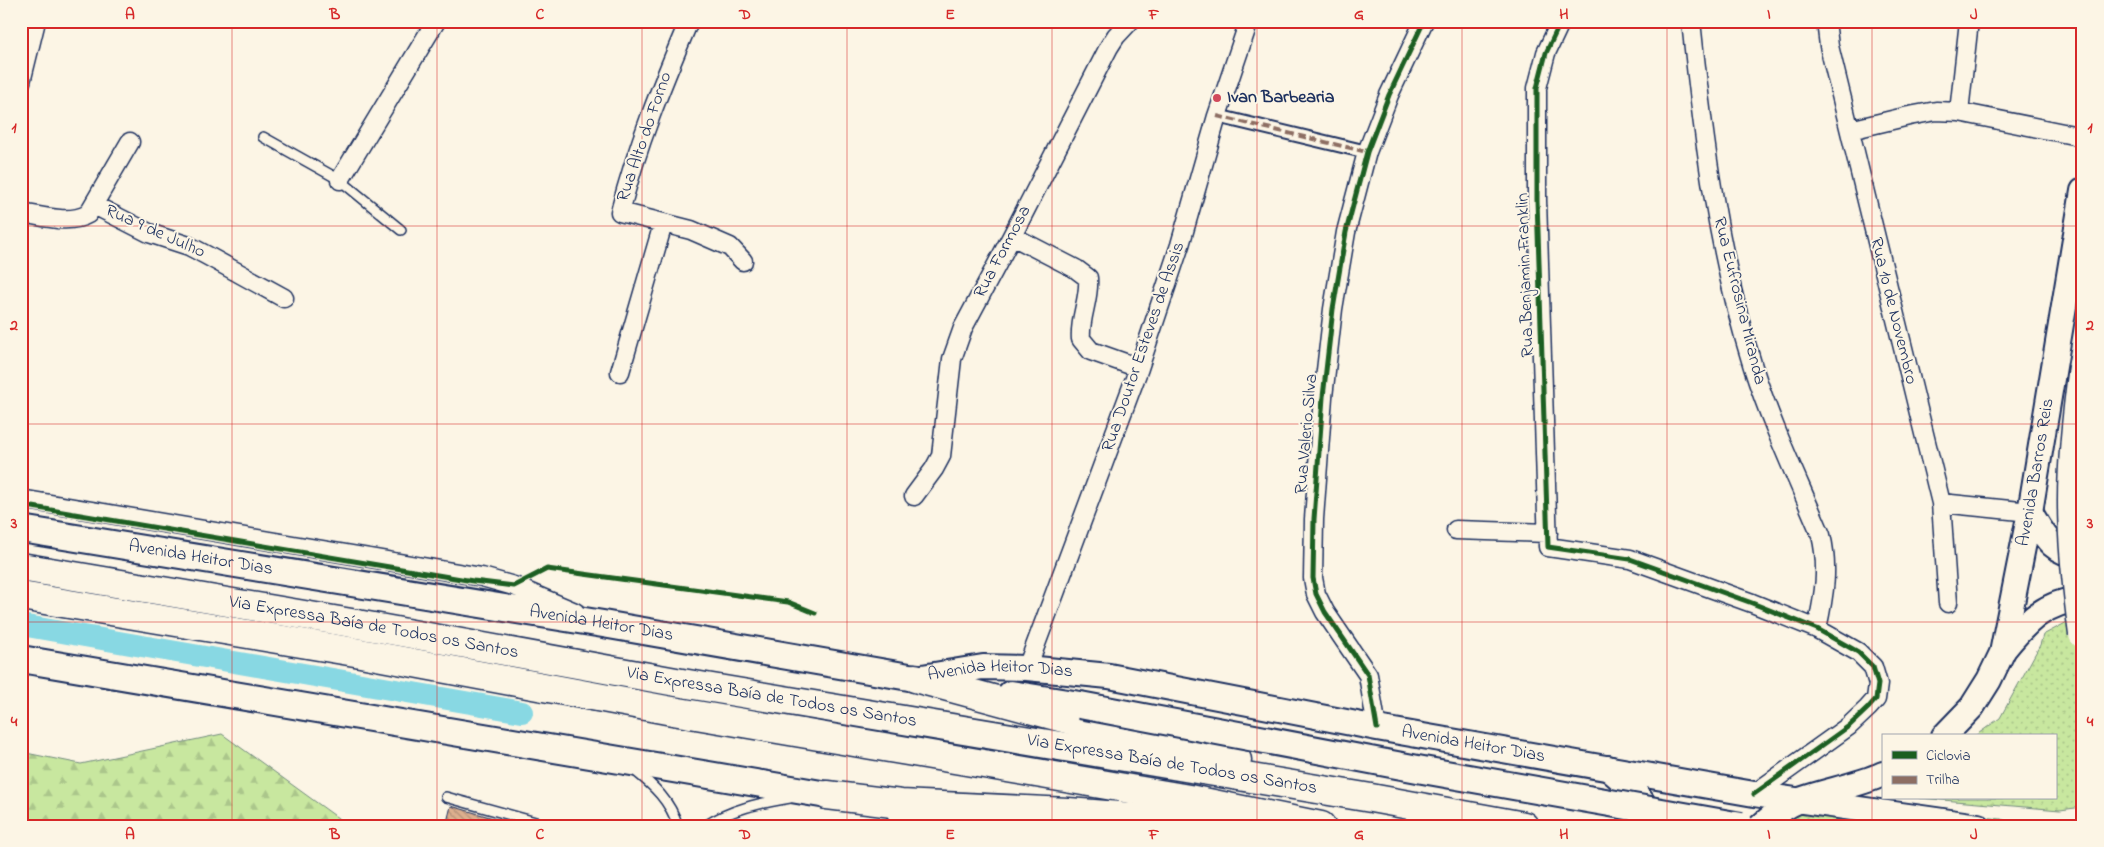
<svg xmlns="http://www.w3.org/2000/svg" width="2104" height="847" font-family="'Indie Flower',sans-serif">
	<defs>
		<pattern id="grass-dots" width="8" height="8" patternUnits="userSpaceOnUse" patternTransform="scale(1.25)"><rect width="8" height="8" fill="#c8e79f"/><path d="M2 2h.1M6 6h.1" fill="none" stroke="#abc68b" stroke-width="1.8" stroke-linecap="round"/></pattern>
		<pattern id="forest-firs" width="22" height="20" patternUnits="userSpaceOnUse" patternTransform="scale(1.25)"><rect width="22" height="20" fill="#c8e79f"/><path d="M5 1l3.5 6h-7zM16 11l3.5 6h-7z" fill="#abc68b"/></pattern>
		<pattern id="building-back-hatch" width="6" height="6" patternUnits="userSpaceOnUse" patternTransform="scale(1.25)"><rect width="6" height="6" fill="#ddaf8e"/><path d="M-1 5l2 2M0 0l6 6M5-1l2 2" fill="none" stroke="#b28f77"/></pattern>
	</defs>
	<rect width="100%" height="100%" fill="#fcf5e5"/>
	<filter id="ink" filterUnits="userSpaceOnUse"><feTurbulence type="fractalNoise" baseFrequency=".02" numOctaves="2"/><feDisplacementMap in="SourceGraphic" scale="10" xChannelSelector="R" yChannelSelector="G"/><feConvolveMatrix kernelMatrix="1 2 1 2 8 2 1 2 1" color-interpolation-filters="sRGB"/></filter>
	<g filter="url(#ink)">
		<path fill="url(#grass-dots)" stroke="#728b7e" d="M 2083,618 L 2083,807 L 2060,810 L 1919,798 L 2055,798 L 2055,736 L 1975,736 L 2000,718 L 2040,645 L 2043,635 L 2073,619 Z
			M 1776,792 L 2001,819 L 2020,826 L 1749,826 Z"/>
		<path fill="url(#forest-firs)" stroke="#728b7e" d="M 222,734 L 349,826 L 21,826 L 21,752 L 81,764 Z"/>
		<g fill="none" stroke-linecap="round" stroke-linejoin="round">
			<path stroke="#88d8e3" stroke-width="22" d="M 21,625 L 522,712"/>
		</g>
		<path fill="url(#building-back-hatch)" stroke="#1b2f5e" d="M 451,806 L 521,826 L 446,826 Z"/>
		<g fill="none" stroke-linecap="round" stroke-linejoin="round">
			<g stroke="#1b2f5e" stroke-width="12">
				<path id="service" d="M 263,137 L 340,180 L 401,230
					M 634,770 C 654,786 670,801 678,826
					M 446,797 L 550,826
					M 705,826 C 731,809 760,803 790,798"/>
			</g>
			<g stroke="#1b2f5e" stroke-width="16">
				<path id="pedestrian" d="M 1217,116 L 1367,152"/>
			</g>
			<g stroke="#1b2f5e" stroke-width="21">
				<path id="minor" d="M 689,21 C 662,84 637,146 620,212 L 691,230 L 730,247 L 743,261
					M 1561,21 L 1546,53 L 1537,88 L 1537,200 L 1548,547 L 1630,559 L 1752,603 L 1817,629 L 1858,652 L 1873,667 L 1878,684 L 1876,699 L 1868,708 L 1849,726 L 1754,794
					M 1691,21 C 1703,137 1718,255 1753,367 C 1771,424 1798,480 1821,535 C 1829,568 1824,596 1817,629
					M 1826,21 L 1829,46 L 1941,503 L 1948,603
					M 21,82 L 36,21
					M 1959,112 L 1969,21
					M 1850,130 L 1909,116 L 1936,111 L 1959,112 L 2083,137
					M 340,180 L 436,21
					M 94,205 L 149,233 L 189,246 L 206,255 L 284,298
					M 21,213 C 42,216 69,225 88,214 L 130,142
					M 1012,236 L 1076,269 L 1088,278 C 1090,299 1079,318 1081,339 L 1091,351 L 1139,368
					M 620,372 L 663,224
					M 914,496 L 934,469 L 941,456 L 952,359 L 963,328 L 1012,236 L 1109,47 L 1116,36 L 1130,21
					M 21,499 L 482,577 L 514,586 L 575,612
					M 1941,503 L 2030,512
					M 1456,530 L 1548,533
					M 1027,668 L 1139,368 L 1180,245 L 1217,116 L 1249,21
					M 1377,728 L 1368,675 L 1325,612 L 1316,594 L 1313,578 L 1314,519 L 1323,397 L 1333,309 L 1346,232 L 1367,152 L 1389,95 L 1424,21"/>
			</g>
			<g stroke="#1b2f5e" stroke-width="28">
				<g id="secondary">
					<path d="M 2030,512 C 2045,537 2051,553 2083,557"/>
					<path d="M 2004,649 C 2028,620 2044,603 2083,598"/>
					<path id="s1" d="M 916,678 L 983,667 L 1027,668 L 1109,676 L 1377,728 L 1754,794 L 1978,826"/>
					<path id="s2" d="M 1944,736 L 1972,707 L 1989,680 L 2002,653 L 2030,512 L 2083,191"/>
					<path d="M 1608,768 C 1626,783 1648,801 1653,826"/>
					<path d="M 899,812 L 964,826"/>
					<path d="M 1761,826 C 1773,815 1785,806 1800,800 C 1828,790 1856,786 1883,774"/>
				</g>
			</g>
			<g stroke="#1b2f5e" stroke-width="30">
				<g id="primary">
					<path id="s3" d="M 21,529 L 603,624 L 938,682"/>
					<path d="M 21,659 L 827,795"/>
					<path d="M 1011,694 L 1080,705"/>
				</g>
			</g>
			<g stroke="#1b2f5e" stroke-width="31">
				<g id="trunk">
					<path id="s4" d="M 21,567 L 357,624 L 676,682 L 1371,798 L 1524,826"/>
					<path d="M 21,596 L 355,652 L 667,710 L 1189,799 L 1321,826"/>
					<path d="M 915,678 L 1078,722 L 1237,760"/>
					<path d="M 827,795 L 901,804 L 1068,812 L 1246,826"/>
				</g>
			</g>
			<use href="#service" stroke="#fcf5e5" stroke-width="9"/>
			<use href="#pedestrian" stroke="#fcf5e5" stroke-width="12"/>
			<use href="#minor" stroke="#fcf5e5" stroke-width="18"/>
			<use href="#secondary" stroke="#fcf5e5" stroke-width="24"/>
			<use href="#primary" stroke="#fcf5e5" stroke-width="26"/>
			<use href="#trunk" stroke="#fcf5e5" stroke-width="28"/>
			<g stroke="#1b2f5e" stroke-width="30" stroke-linecap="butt">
				<path id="primary-bridge" d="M 1080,705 L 1423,770 L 1741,826"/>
			</g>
			<g stroke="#1b2f5e" stroke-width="31" stroke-linecap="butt">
				<path id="trunk-bridge" d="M 2083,367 C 2077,411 2072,456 2072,501 C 2072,545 2077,590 2083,634"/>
			</g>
			<use href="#primary-bridge" stroke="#fcf5e5" stroke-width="26"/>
			<use href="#trunk-bridge" stroke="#fcf5e5" stroke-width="28"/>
			<path stroke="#8d6e63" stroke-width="4" stroke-dasharray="8 4" stroke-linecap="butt" d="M 1217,116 L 1367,152"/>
			<g stroke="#fcf5e5" stroke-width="8">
				<path id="cycleway" d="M 1561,21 L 1546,53 L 1537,88 L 1537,200 L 1548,547 L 1630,559 L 1752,603 L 1817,629 L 1858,652 L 1873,667 L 1878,684 L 1876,699 L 1868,708 L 1849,726 L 1754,794
					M 21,505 L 473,581 L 514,586 L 547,569 L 788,602 L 815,613
					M 1377,728 L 1368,675 L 1325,612 L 1316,594 L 1313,578 L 1314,519 L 1323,397 L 1333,309 L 1346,232 L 1367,152 L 1389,95 L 1424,21"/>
			</g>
			<use href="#cycleway" stroke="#1b5e20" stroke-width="5"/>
		</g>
	</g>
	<path fill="none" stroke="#d62828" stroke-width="1" stroke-opacity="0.55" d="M 232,21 L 232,826M 437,21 L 437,826M 642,21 L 642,826M 847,21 L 847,826M 1052,21 L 1052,826M 1257,21 L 1257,826M 1462,21 L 1462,826M 1667,21 L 1667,826M 1872,21 L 1872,826M 21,226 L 2083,226M 21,424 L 2083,424M 21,622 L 2083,622"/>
	<circle fill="#d1495b" stroke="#fcf5e5" stroke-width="2" cx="1217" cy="98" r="5"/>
	<g text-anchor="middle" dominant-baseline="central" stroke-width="4" stroke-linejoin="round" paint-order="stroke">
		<g font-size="18" font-weight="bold" fill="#1b2f5e" stroke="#fcf5e5" text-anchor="start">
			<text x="1227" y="98">Ivan Barbearia</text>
		</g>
		<g font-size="18" fill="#1b2f5e" stroke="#fcf5e5">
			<text transform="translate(645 137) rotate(-71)">Rua Alto do Forno</text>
			<text transform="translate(155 232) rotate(24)">Rua 9 de Julho</text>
			<text transform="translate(1003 252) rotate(-62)">Rua Formosa</text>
			<text transform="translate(1526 275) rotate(-92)">Rua Benjamin Franklin</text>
			<text transform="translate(1739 301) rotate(76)">Rua Eufrosina Miranda</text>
			<text transform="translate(1893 311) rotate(76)">Rua 10 de Novembro</text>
			<text transform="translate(1144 347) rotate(-71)">Rua Doutor Esteves de Assis</text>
			<text transform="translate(1307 434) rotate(-85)">Rua Valerio Silva</text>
			<text stroke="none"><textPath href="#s2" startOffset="286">Avenida Barros Reis</textPath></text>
			<text stroke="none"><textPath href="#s3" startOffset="182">Avenida Heitor Dias</textPath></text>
			<text stroke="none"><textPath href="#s3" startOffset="588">Avenida Heitor Dias</textPath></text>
			<text stroke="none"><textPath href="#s4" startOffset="358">Via Expressa Baía de Todos os Santos</textPath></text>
			<text stroke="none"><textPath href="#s1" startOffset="85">Avenida Heitor Dias</textPath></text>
			<text stroke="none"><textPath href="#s4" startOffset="762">Via Expressa Baía de Todos os Santos</textPath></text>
			<text stroke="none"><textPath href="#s1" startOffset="565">Avenida Heitor Dias</textPath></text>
			<text stroke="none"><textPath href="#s4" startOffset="1168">Via Expressa Baía de Todos os Santos</textPath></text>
		</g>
	</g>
	<rect width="2104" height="847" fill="none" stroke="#fcf5e5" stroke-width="55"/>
	<rect x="1882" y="734" width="175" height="65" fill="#fcf5e5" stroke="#a2a6af"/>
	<rect x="1892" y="751" width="25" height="8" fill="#1b5e20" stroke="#a2a6af"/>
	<text x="1926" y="760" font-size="15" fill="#1b2f5e">Ciclovia</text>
	<rect x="1892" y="776" width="25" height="8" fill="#8d6e63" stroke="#a2a6af"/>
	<text x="1926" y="784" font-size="15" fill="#1b2f5e">Trilha</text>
	<rect x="28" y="28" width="2048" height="792" fill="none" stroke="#d62828" stroke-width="2"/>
	<g font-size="16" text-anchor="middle" font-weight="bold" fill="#d62828">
		<text x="130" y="19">A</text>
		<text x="335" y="19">B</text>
		<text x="540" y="19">C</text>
		<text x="745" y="19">D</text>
		<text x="950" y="19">E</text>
		<text x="1154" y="19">F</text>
		<text x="1359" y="19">G</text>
		<text x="1564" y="19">H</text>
		<text x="1769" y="19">I</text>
		<text x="1974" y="19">J</text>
		<text x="14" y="132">1</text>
		<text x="2090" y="132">1</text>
		<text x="14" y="330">2</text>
		<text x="2090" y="330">2</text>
		<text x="14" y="528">3</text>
		<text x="2090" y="528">3</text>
		<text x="14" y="726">4</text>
		<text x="2090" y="726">4</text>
		<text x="130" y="839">A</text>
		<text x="335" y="839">B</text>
		<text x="540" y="839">C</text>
		<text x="745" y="839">D</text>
		<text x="950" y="839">E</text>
		<text x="1154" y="839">F</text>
		<text x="1359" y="839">G</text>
		<text x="1564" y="839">H</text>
		<text x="1769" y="839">I</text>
		<text x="1974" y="839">J</text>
	</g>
</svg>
